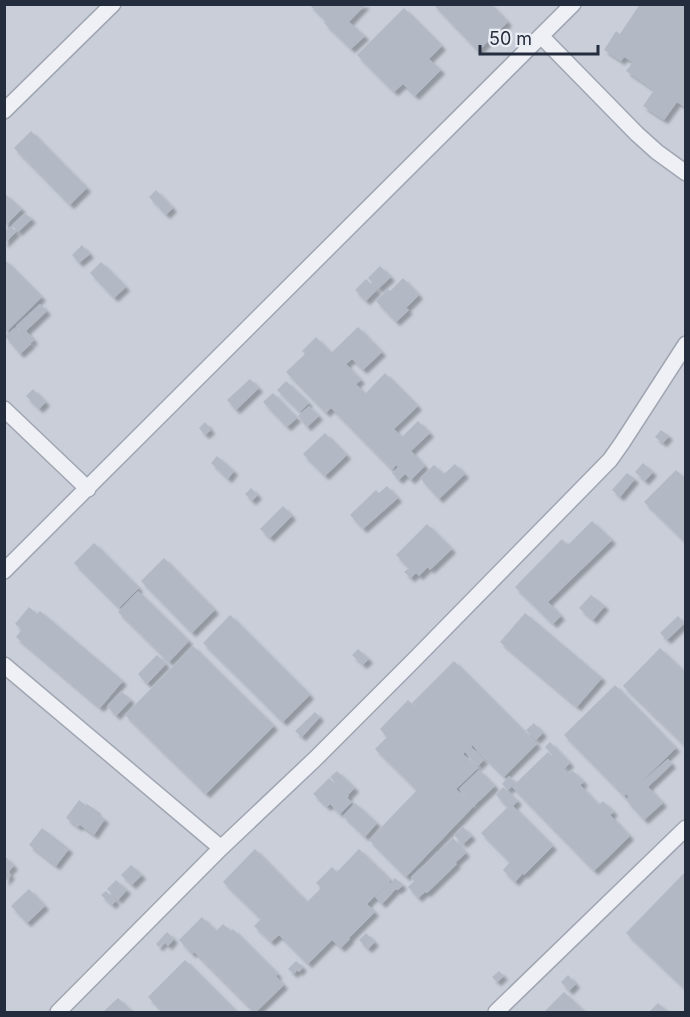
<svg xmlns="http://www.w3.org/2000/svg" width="690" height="1017" font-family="Inter,sans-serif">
	<defs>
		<filter id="shadow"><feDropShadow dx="4" dy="4" stdDeviation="1.5" flood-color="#0004"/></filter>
	</defs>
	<rect width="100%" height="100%" fill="#dbdfe7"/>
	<path fill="#c9ced9" d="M 5,5 L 685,5 L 685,1012 L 5,1012 Z"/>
	<path fill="#b2b8c4" filter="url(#shadow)" d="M 309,4 L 366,4 L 349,22 L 365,36 L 351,49 L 324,23 L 326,21 Z
		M 433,4 L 491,4 L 508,22 L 478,51 Z
		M 640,4 L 686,4 L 686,108 L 677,102 L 664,120 L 643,106 L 654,90 L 626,71 L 633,62 L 624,57 L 621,61 L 604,50 L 616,31 L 620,34 Z
		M 404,8 L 442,46 L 429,59 L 441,70 L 415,96 L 403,84 L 394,92 L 357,55 Z
		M 31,131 L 87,188 L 70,205 L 14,148 Z
		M 156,190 L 173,208 L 166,215 L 149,197 Z
		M 4,193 L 22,209 L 4,227 Z
		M 25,213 L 32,219 L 18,232 L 12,225 Z
		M 11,226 L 16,232 L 4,244 L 4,232 Z
		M 82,245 L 90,254 L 79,263 L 72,255 Z
		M 4,259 L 42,297 L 4,334 Z
		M 101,262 L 126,287 L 114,298 L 90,273 Z
		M 380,266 L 391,277 L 378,289 L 368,278 Z
		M 403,278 L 419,295 L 406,308 L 409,310 L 396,322 L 376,301 L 388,289 L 390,291 Z
		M 366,279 L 377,290 L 366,301 L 355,290 Z
		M 40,304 L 47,311 L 26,331 L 34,340 L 31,343 L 16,326 Z
		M 16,327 L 31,344 L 20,354 L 5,336 Z
		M 358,327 L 382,352 L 363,370 L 352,359 L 346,364 L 361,380 L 356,384 L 365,394 L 385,373 L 418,406 L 394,429 L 402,437 L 418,421 L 430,433 L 411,451 L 425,466 L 411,480 L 405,474 L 399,480 L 392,473 L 398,467 L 396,465 L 392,470 L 331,408 L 326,413 L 286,372 L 305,354 L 302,351 L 316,337 L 331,353 Z
		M 250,379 L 259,388 L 236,410 L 227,400 Z
		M 286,381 L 309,403 L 300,412 L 277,390 Z
		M 33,389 L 46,402 L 39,409 L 26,396 Z
		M 273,393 L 297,418 L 287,427 L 263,402 Z
		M 309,406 L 319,416 L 307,427 L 298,416 Z
		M 205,422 L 211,430 L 205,435 L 199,428 Z
		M 661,430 L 669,436 L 663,443 L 655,437 Z
		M 325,433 L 347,455 L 325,476 L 303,454 Z
		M 217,456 L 234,471 L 228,479 L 211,463 Z
		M 643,463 L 653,472 L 645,481 L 635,472 Z
		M 455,464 L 465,474 L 439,499 L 420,478 L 434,465 L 444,474 Z
		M 676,470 L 686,479 L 686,543 L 644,502 Z
		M 627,473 L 635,479 L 620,497 L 612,490 Z
		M 387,486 L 398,498 L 363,529 L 350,515 L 376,490 L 379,493 Z
		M 251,488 L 258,495 L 252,501 L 245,494 Z
		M 283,506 L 292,516 L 270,538 L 260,529 Z
		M 592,521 L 612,540 L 548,602 L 561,616 L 553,624 L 515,587 L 562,539 L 568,545 Z
		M 427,524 L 452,549 L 430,570 L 428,567 L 419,576 L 416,573 L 411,578 L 404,572 L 409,568 L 396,555 Z
		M 94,543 L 139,588 L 119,608 L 74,563 Z
		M 164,558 L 215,610 L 192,633 L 141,581 Z
		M 138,591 L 189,641 L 169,662 L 118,612 Z
		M 591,595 L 605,606 L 593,620 L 579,608 Z
		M 29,607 L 37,614 L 40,611 L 123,681 L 100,708 L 16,637 L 22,629 L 15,624 Z
		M 525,613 L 602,678 L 577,707 L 500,642 Z
		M 230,615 L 310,695 L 283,722 L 203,643 Z
		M 678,616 L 685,623 L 667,640 L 660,633 Z
		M 193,646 L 274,726 L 206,794 L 125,715 Z
		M 660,648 L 686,673 L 686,747 L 623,686 Z
		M 358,649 L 369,659 L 363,665 L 352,655 Z
		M 157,655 L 166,664 L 147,684 L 138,674 Z
		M 454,661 L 537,744 L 504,777 L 472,745 L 471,747 L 484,760 L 478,766 L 465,752 L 463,754 L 478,768 L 456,789 L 475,807 L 473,807 L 406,877 L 369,840 L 417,790 L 375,749 L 387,737 L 380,729 L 408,700 L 446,736 L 412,703 Z
		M 615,685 L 676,748 L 637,786 L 668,759 L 672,764 L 648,787 L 663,803 L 644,820 L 626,800 L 629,797 L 626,794 L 624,796 L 564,735 Z
		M 121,691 L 131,700 L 116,716 L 107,706 Z
		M 315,712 L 320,717 L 302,737 L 295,731 Z
		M 534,723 L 543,733 L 536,740 L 526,730 Z
		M 550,742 L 570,763 L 565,768 L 545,747 Z
		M 548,752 L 569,774 L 572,770 L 584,782 L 580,785 L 599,805 L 603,801 L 614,812 L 610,815 L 630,836 L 594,871 L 512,787 Z
		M 479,770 L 495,786 L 474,806 L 459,789 Z
		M 337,771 L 355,788 L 348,795 L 349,796 L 347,798 L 352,802 L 340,814 L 330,804 L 327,807 L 313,794 L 329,778 L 345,793 L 330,777 Z
		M 509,776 L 516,783 L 508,790 L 502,784 Z
		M 503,787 L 518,801 L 513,806 L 553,846 L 524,875 L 523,873 L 515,882 L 503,870 L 510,862 L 481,833 L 508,807 L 496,795 Z
		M 79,800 L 86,806 L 87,804 L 97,811 L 96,813 L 105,819 L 94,835 L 80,825 L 78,827 L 66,818 Z
		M 355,803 L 377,823 L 365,837 L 343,816 Z
		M 463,827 L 472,836 L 463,844 L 454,835 Z
		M 42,828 L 69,849 L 56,866 L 29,845 Z
		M 453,838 L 466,853 L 455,863 L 457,864 L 427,893 L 425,892 L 418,898 L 408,887 L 414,881 L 411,877 Z
		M 255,849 L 307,902 L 321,888 L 316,883 L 332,867 L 337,872 L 359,849 L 391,880 L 389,882 L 390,884 L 395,878 L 403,885 L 398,890 L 396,889 L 382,904 L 375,897 L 387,884 L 367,904 L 375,912 L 349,938 L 350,939 L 341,948 L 332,940 L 308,964 L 279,935 L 271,942 L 254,926 L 261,919 L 223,882 Z
		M 5,856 L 14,866 L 8,872 L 11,875 L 5,882 Z
		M 131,865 L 142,875 L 132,885 L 121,875 Z
		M 686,871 L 686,990 L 626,933 Z
		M 116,880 L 127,890 L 118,900 L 107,889 Z
		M 29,889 L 45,906 L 27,923 L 11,906 Z
		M 106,891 L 116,901 L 112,905 L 101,895 Z
		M 202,917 L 216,931 L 223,924 L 231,931 L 233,929 L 278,974 L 276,976 L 284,985 L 256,1012 L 254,1012 L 194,952 L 192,954 L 179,940 Z
		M 167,932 L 174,939 L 168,946 L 164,942 L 159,947 L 156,944 Z
		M 366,933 L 375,942 L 368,949 L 359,940 Z
		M 185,960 L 237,1012 L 163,1012 L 148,997 Z
		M 296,961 L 303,967 L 299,972 L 297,970 L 294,974 L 288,969 Z
		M 499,971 L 504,976 L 497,982 L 492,977 Z
		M 568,975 L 576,984 L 569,991 L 561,982 Z
		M 564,992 L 585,1012 L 544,1012 Z
		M 118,998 L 133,1012 L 103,1012 Z
		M 658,1003 L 668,1012 L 649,1012 Z"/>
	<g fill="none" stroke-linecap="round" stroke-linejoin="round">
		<g stroke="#a0a6b1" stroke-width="18">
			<path id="street" d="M 541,36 L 637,134 L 657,152 L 686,173
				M 4,111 L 113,4
				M 4,409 L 88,489
				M 4,571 L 573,4
				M 4,665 L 221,848
				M 58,1012 L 221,848 L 315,759 L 414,660 L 610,460 L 622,443 L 686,344
				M 496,1012 L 686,828"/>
		</g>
		<use href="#street" stroke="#eef0f5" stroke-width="15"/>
	</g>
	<rect width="690" height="1017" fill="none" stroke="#242d3d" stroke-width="12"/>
	<path d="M480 45v9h118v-9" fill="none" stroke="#242d3d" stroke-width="3"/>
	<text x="489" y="45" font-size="18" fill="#242d3d" stroke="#eaeef4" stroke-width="4.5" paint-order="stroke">50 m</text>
</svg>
